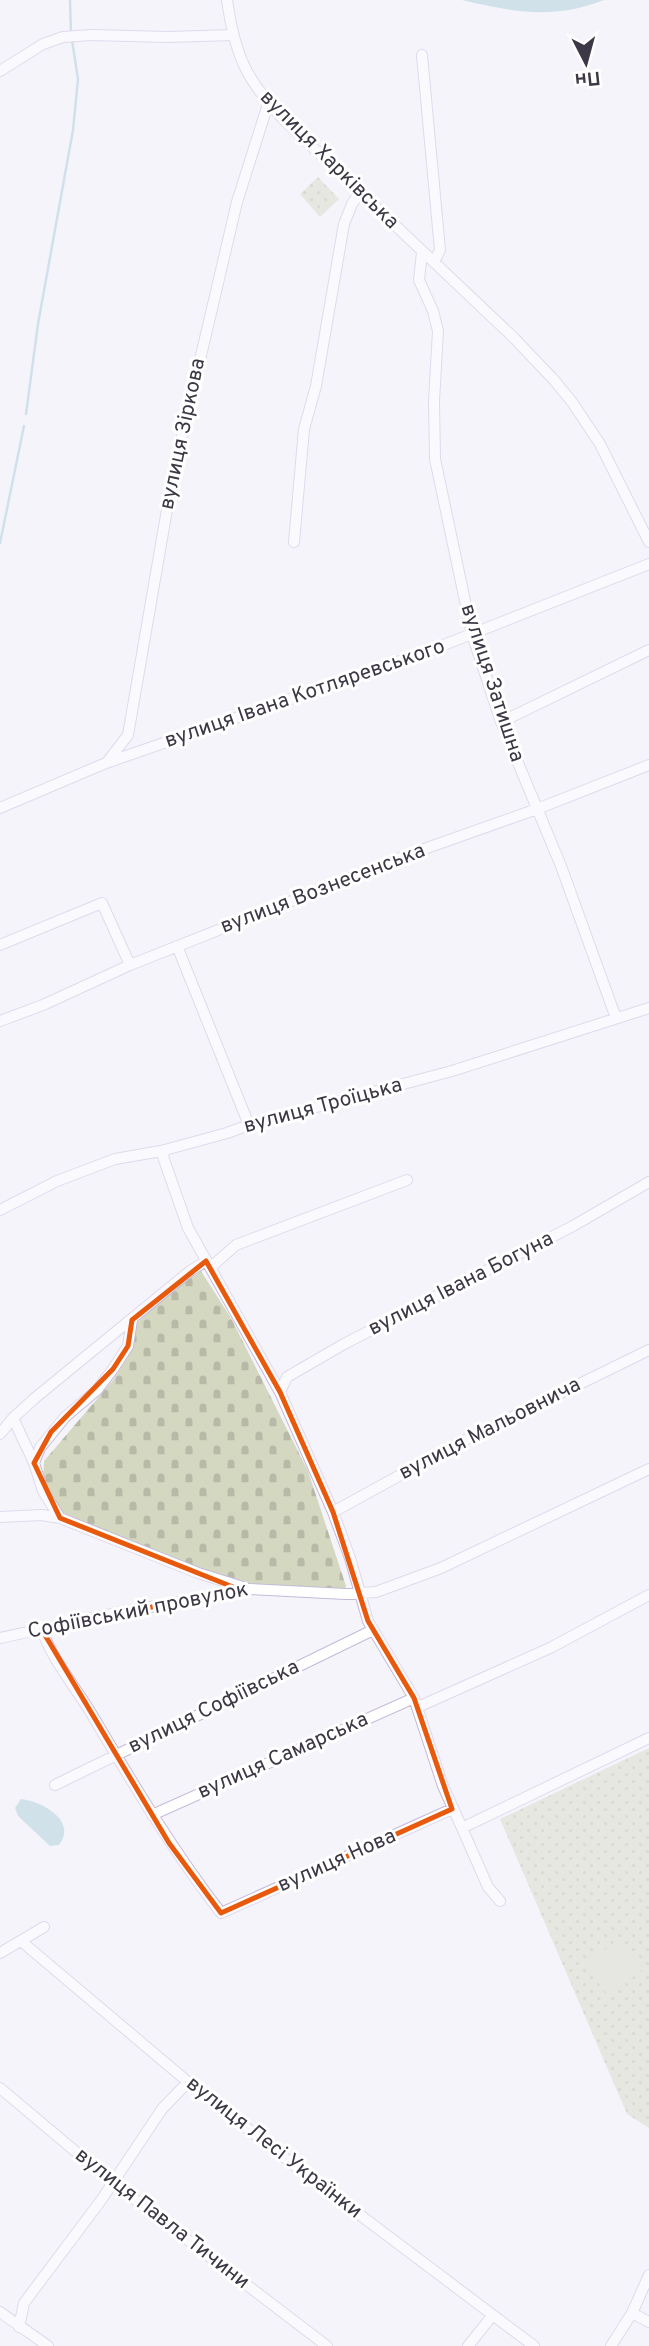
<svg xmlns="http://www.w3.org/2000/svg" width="649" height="2346" font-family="Overpass,sans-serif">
	<defs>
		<pattern id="green-dots" width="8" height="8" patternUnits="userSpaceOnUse" patternTransform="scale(1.75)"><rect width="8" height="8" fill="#d5d8c1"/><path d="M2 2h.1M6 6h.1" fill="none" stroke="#b8baa7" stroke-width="1.8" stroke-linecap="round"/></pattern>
		<pattern id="cemetery-stones" width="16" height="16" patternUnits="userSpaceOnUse" patternTransform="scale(1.75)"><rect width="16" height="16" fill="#d5d8c1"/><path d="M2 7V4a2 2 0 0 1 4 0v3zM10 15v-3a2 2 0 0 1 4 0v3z" fill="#b8baa7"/></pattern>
	</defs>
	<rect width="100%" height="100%" fill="#f6f4fb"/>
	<path fill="url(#green-dots)" d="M 318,177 L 339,199 L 320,217 L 300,194 Z
		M 649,1748 L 649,2128 L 627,2114 L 500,1819 Z"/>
	<path fill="url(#cemetery-stones)" d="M 201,1271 L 231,1318 L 308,1471 L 346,1586 L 343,1596 L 246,1592 L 103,1536 L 57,1510 L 43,1479 L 44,1461 L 114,1379 L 128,1356 L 136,1324 L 174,1289 Z"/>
	<path fill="#d5d8c1" d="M 618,1939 L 642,1970 L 609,1996 L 585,1966 Z"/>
	<path fill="#a3cbd2" d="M 462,0 L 604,0 C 553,20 513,12 462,0 Z
		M 21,1799 C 42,1801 78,1821 59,1845 L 50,1846 L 18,1816 L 15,1808 Z"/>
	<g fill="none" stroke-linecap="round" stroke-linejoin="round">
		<path stroke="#a3cbd2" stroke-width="2.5" d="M 70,0 L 71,33
			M 26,414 L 38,324 L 73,130 L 78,79 L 72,40
			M 0,543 L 24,426"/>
		<g stroke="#c5bada" stroke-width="12">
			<path id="minor" d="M 227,0 C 235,56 246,80 285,121 L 512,336 L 554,380 L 572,402 L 600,444 L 649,542
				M 422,55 L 440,250 L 434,262
				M 0,71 L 43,44 L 63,37 L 91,35 L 168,37 L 233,35
				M 422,252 L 419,280 L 433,311 L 438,331 L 434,401 L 435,459 L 472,634 L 501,722 L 561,866 L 616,1018
				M 294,542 L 304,429 L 316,386 L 344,224 L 352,204 L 360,192
				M 501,722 L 649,650
				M 108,761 L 128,735 L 173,475 L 237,202 L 268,104
				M 0,808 L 106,763 L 426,652 L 649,564
				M 0,945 L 102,903 L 130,965
				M 177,946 L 249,1125
				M 0,1021 L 43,1005 L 130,965 L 410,854 L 537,809 L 649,765
				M 161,1151 L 188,1228 L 280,1392 L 333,1512 L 350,1558 L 368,1621 L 414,1698 L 443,1786 L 462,1828
				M 0,1210 L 57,1181 L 115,1159 L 161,1151 L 227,1133 L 249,1125 L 452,1071 L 649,1008
				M 211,1267 L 236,1245 L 407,1180
				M 132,1320 L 128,1346 L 113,1369 L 97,1390 L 65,1417 L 40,1448 L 34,1463 L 43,1491 L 60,1518 L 198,1573 L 246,1588
				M 280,1392 L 287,1377 L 344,1344 L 573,1226 L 649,1182
				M 13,1418 L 34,1463
				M 0,1434 L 13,1418 L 35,1398 L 190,1271 L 206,1261
				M 333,1512 L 455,1445 L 649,1350
				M 0,1517 L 42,1515 L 60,1518
				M 42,1630 C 53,1661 74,1685 91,1713 C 132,1782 172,1850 221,1913 L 452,1809
				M 0,1638 L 106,1615 L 249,1589 L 345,1594 L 376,1592 L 441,1568 L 649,1469
				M 418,1707 L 550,1648 L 649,1595
				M 55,1785 L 373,1630
				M 152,1815 L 414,1698
				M 500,1901 L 488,1887 L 462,1828 L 649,1738
				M 21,1941 L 188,2082 L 299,2169 L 534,2346
				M 0,1953 L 44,1927
				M 0,2088 L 113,2183 L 327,2346
				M 0,2312 L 48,2346
				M 632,2313 L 649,2322
				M 19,2327 L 24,2303 L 102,2199 L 162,2109 L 188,2082
				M 468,2346 L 492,2316
				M 611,2346 L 632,2313 L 649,2275"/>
		</g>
		<use href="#minor" stroke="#fff" stroke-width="10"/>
	</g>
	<path d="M0 0H649V2346H0ZM 206,1261 L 280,1392 L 333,1512 L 368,1621 L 414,1698 L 452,1809 L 221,1913 L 169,1843 L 42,1630 L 238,1589 L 60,1518 L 34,1463 L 51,1432 L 113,1369 L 128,1346 L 132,1320 Z" fill="#f6f4fb" fill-opacity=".55" fill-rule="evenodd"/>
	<path fill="none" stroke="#e8590c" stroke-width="5" stroke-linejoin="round" d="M 206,1261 L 280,1392 L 333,1512 L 368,1621 L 414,1698 L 452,1809 L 221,1913 L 169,1843 L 42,1630 L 238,1589 L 60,1518 L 34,1463 L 51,1432 L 113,1369 L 128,1346 L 132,1320 Z"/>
	<g text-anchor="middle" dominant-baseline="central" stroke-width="6" stroke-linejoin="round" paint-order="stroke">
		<g font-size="21" fill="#3d3845" stroke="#fff">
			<text transform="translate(329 160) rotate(45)">вулиця Харківська</text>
			<text transform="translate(183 434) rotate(-78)">вулиця Зіркова</text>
			<text transform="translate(492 683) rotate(72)">вулиця Затишна</text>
			<text transform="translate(305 694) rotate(-19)">вулиця Івана Котляревського</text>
			<text transform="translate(323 889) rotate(-21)">вулиця Вознесенська</text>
			<text transform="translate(323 1106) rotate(-15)">вулиця Троїцька</text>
			<text transform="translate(461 1284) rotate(-27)">вулиця Івана Богуна</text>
			<text transform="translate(490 1429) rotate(-27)">вулиця Мальовнича</text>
			<text transform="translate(138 1611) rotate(-11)">Софіївський провулок</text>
			<text transform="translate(214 1707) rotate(-26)">вулиця Софіївська</text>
			<text transform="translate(283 1756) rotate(-24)">вулиця Самарська</text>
			<text transform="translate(337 1861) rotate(-24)">вулиця Нова</text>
			<text transform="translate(274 2148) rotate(38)">вулиця Лесі Українки</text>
			<text transform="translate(162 2219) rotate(38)">вулиця Павла Тичини</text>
		</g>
	</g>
	<g transform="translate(586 63) rotate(174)" stroke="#ffffff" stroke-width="5" paint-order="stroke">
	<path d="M0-5L12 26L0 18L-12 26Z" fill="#3d3845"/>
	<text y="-10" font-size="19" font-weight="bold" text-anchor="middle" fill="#3d3845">Пн</text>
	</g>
</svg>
